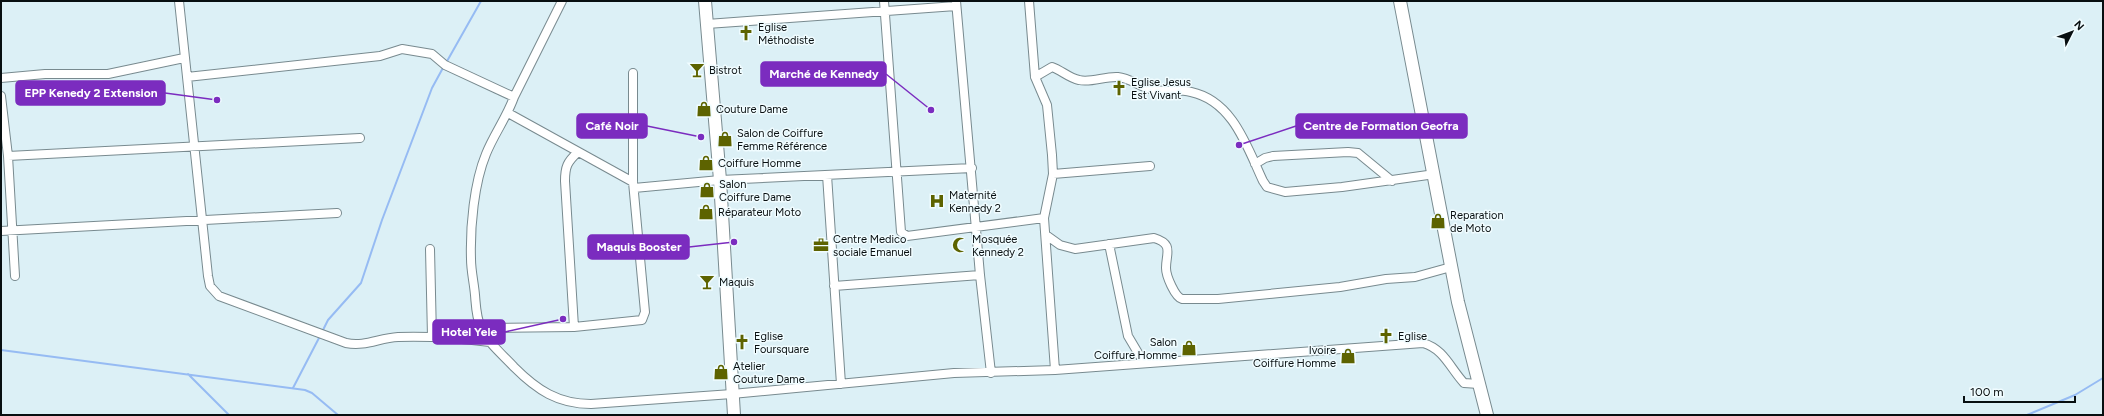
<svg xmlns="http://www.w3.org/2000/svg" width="2104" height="416" font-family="Figtree,sans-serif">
	<rect width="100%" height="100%" fill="#dcf0f6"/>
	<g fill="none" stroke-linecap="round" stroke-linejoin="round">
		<path stroke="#96bbf3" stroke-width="2" d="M 446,63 L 481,1
			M 322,332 L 328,320 L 361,283 L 382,220 L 432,88 L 444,66
			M 1,350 L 305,390 L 312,393 L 338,415
			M 188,374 L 229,415
			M 293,388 L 320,336
			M 2027,415 L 2075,395 L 2103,378"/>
		<g stroke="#788a8f" stroke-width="10">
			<path id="street" d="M 179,1 L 208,276 L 210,286 L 219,296 L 346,343 C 365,347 379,338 398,337 C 428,336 459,338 490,342
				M 562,1 L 514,97 C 507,117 494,134 486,154 C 474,183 470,227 471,259 C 471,271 474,283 475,295 C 476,306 476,317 481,328 C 488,343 503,355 514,367 C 537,390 558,404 591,404 L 732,394 L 954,373 L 1055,370 L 1423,343 C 1444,349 1450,368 1464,383 L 1479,384
				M 884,1 L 901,232 L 907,236 L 1044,218
				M 956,1 L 980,275 L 991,373
				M 1029,1 L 1035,77 L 1047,105 L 1052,155 L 1053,174 L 1044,218 L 1055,370
				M 707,24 L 956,6
				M 187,77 L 380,56 L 402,49 L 432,54 L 445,65 L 514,97
				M 1035,77 L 1052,67 C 1061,70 1069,78 1079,80 C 1091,83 1105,76 1118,77 C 1131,78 1142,89 1155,90 C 1167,92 1177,89 1191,92 C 1233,101 1247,147 1263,181 L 1267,187 L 1285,192 L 1342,187 L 1435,174
				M 1,78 L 45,74 L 108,74 L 184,58
				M 1,96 L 8,156 L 360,138
				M 508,113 L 633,182
				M 8,156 L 15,276
				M 1255,164 L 1265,158 L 1273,156 L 1348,152 L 1358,153 L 1392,181
				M 1053,174 L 1150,166
				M 827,175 L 841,384
				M 634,188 L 720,180 L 972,168
				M 1,231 L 337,213
				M 1046,235 L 1060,245 L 1075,249 L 1154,238 C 1174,244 1166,253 1166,268 C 1166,276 1175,297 1182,299 L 1218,299 L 1340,287 L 1386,279 L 1415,277 L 1451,267
				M 1109,244 L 1128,336 L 1144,363
				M 430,249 L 432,337
				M 834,286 L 980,275
				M 574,327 L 565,181 C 565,167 567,162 578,152
				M 481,328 L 574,327 L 642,320 L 645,312 L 633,182 L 633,73"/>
		</g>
		<g stroke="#788a8f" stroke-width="14">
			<path id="secondary" d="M 705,1 L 720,180 L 734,415
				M 1400,1 L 1458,302 L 1487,415"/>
		</g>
		<use href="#street" stroke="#fff" stroke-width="8"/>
		<use href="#secondary" stroke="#fff" stroke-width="12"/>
	</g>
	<defs>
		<g id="church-bare" transform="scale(1.2)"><path d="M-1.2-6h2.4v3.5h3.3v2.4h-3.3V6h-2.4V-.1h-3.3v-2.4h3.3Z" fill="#5d6300" stroke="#f0fcff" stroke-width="2.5" paint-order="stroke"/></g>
		<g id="bar-bare" transform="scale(1.2)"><path d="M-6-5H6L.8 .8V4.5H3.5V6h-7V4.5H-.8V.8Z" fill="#5d6300" stroke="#f0fcff" stroke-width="2.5" paint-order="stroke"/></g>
		<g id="shop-bare" transform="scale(1.2)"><path d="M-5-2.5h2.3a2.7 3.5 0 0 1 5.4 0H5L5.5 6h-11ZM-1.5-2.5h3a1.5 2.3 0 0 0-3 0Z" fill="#5d6300" stroke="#f0fcff" stroke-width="2.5" paint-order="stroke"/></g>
		<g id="hospital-bare" transform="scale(1.2)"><path d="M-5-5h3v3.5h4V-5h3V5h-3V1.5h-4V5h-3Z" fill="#5d6300" stroke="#f0fcff" stroke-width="2.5" paint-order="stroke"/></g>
		<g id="office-bare" transform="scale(1.2)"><path d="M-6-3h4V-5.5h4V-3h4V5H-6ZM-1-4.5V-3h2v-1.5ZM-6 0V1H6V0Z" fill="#5d6300" stroke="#f0fcff" stroke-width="2.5" paint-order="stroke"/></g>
		<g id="mosque-bare" transform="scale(1.2)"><path d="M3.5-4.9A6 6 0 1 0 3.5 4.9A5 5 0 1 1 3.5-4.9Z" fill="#5d6300" stroke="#f0fcff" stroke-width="2.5" paint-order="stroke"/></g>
	</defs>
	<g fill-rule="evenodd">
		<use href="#church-bare" x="746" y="33"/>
		<use href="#bar-bare" x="697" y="70"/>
		<use href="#church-bare" x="1119" y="88"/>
		<use href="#shop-bare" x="704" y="109"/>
		<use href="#shop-bare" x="725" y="139"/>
		<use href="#shop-bare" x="706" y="163"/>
		<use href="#shop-bare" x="707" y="190"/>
		<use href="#hospital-bare" x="937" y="201"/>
		<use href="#shop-bare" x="706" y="212"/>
		<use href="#shop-bare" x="1438" y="221"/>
		<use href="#office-bare" x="821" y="245"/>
		<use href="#mosque-bare" x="960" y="245"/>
		<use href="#bar-bare" x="707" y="282"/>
		<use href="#church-bare" x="1386" y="336"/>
		<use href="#church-bare" x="742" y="342"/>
		<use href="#shop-bare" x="1189" y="348"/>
		<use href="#shop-bare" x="1348" y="356"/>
		<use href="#shop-bare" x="721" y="372"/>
	</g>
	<g text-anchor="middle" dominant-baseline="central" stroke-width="3" stroke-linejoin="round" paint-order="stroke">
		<g font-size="11" fill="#080f11" stroke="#f0fcff" text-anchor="start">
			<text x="758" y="27">Eglise<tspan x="758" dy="13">Méthodiste</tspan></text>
			<text x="709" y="70">Bistrot</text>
			<text x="1131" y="82">Eglise Jesus<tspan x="1131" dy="13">Est Vivant</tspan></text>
			<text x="716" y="109">Couture Dame</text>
			<text x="737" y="133">Salon de Coiffure<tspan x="737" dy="13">Femme Référence</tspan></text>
			<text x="718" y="163">Coiffure Homme</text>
			<text x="719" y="184">Salon<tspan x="719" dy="13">Coiffure Dame</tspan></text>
			<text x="949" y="195">Maternité<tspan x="949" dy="13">Kennedy 2</tspan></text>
			<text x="718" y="212">Réparateur Moto</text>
			<text x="1450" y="215">Reparation<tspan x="1450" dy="13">de Moto</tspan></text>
			<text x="833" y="239">Centre Medico<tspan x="833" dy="13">sociale Emanuel</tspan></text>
			<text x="972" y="239">Mosquée<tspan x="972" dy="13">Kennedy 2</tspan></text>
			<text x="719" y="282">Maquis</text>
			<text x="754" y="336">Eglise<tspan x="754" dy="13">Foursquare</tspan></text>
			<text x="1398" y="336">Eglise</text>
			<text x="1177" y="342" text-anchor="end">Salon<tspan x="1177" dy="13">Coiffure Homme</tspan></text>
			<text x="1336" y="350" text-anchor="end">Ivoire<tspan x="1336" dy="13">Coiffure Homme</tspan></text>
			<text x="733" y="366">Atelier<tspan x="733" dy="13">Couture Dame</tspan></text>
		</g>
	</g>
	<path fill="none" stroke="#7b2cbf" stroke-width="1.5" d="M931 110L886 74M217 100L165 93M1239 145L1296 126M701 137L647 126M734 242L689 247M563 319L505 332"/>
	<g fill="#7b2cbf" stroke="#f0fcff" stroke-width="1.5">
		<circle cx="931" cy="110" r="4"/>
		<circle cx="217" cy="100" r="4"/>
		<circle cx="1239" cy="145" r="4"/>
		<circle cx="701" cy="137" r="4"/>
		<circle cx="734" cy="242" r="4"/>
		<circle cx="563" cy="319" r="4"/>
	</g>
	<g fill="#7b2cbf" stroke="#7b2cbf" stroke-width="1.5">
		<rect x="761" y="62" width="125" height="24" rx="4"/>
		<rect x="16" y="81" width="149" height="24" rx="4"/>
		<rect x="1296" y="114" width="171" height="24" rx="4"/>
		<rect x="577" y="114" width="70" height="24" rx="4"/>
		<rect x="588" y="235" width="101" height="24" rx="4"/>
		<rect x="433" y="320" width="72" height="24" rx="4"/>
	</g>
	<g font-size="12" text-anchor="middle" font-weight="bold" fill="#fff">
		<text x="824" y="78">Marché de Kennedy</text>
		<text x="91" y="97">EPP Kenedy 2 Extension</text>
		<text x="1381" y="130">Centre de Formation Geofra</text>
		<text x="612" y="130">Café Noir</text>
		<text x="639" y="251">Maquis Booster</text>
		<text x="469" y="336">Hotel Yele</text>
	</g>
	<rect width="2104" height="416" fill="none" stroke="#080f11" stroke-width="4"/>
	<g transform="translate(2072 32) rotate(48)" stroke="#f0fcff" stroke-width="3" paint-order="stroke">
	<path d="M0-3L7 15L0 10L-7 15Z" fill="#080f11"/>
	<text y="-6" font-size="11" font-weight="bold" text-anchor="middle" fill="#080f11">N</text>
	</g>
	<path d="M1964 396v6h111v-6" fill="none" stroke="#080f11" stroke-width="2"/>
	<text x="1970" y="396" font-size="12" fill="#080f11" stroke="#f0fcff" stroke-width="3" paint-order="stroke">100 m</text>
</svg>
